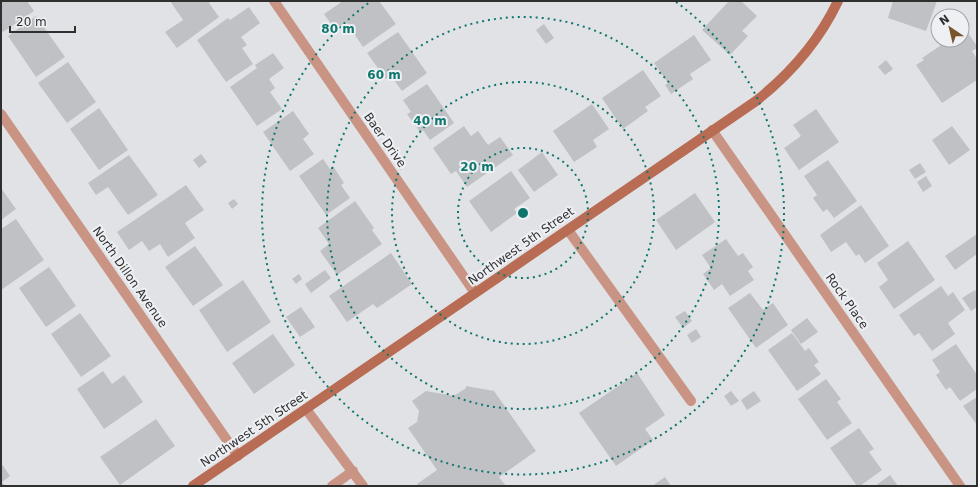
<svg xmlns="http://www.w3.org/2000/svg" width="978" height="487" font-family="'DejaVu Sans',sans-serif">
	<rect width="100%" height="100%" fill="#e1e2e6"/>
	<path fill="#c0c1c5" d="M 1,1 L 27,1 L 34,11 L 3,32 L 1,28 Z
		M 170,1 L 211,1 L 209,3 L 219,17 L 177,48 L 165,32 L 183,20 Z
		M 343,1 L 379,1 L 396,24 L 363,47 L 347,23 L 336,31 L 324,14 Z
		M 729,1 L 741,1 L 757,16 L 742,31 L 748,36 L 730,55 L 702,30 Z
		M 893,1 L 937,1 L 926,31 L 888,18 Z
		M 249,7 L 260,23 L 241,37 L 247,45 L 242,48 L 253,64 L 226,82 L 197,40 L 228,18 L 230,20 Z
		M 36,16 L 65,57 L 36,77 L 8,36 Z
		M 544,24 L 554,38 L 546,44 L 536,30 Z
		M 965,29 L 977,46 L 977,48 L 972,51 L 977,59 L 977,80 L 942,103 L 916,65 L 924,60 L 922,58 L 949,40 L 962,40 L 962,31 Z
		M 398,32 L 427,73 L 402,91 L 391,76 L 386,79 L 367,53 Z
		M 694,35 L 711,60 L 690,74 L 693,79 L 671,94 L 665,85 L 668,83 L 654,63 Z
		M 273,53 L 284,68 L 269,79 L 275,88 L 270,92 L 282,109 L 257,126 L 230,87 L 257,68 L 255,65 Z
		M 886,60 L 893,69 L 885,75 L 878,67 Z
		M 68,62 L 96,102 L 67,123 L 38,83 Z
		M 643,70 L 661,96 L 645,107 L 648,111 L 623,129 L 602,98 Z
		M 427,84 L 454,123 L 430,140 L 423,130 L 420,132 L 407,114 L 411,112 L 403,100 Z
		M 592,104 L 609,129 L 593,140 L 597,147 L 574,162 L 553,131 Z
		M 99,108 L 128,150 L 99,170 L 70,129 Z
		M 816,109 L 839,142 L 799,170 L 784,148 L 801,136 L 793,125 Z
		M 293,111 L 309,134 L 303,139 L 314,154 L 290,171 L 263,132 Z
		M 464,126 L 471,136 L 478,131 L 488,145 L 500,137 L 513,155 L 467,187 L 456,171 L 451,174 L 433,148 Z
		M 952,126 L 970,150 L 949,165 L 932,140 Z
		M 542,152 L 558,175 L 534,192 L 518,170 Z
		M 201,154 L 207,162 L 199,168 L 193,160 Z
		M 129,155 L 158,195 L 128,215 L 108,187 L 96,195 L 88,183 Z
		M 323,159 L 330,169 L 333,166 L 344,183 L 341,185 L 350,198 L 326,215 L 299,176 Z
		M 828,160 L 857,201 L 834,218 L 827,209 L 823,212 L 813,198 L 817,195 L 804,176 Z
		M 920,163 L 926,172 L 915,179 L 909,170 Z
		M 511,171 L 530,198 L 514,209 L 517,213 L 491,232 L 469,201 Z
		M 926,176 L 932,186 L 923,192 L 917,182 Z
		M 186,185 L 204,210 L 185,223 L 195,238 L 168,257 L 160,244 L 149,251 L 142,241 L 129,250 L 117,232 Z
		M 1,188 L 16,209 L 1,220 Z
		M 695,193 L 715,222 L 676,250 L 656,220 Z
		M 234,199 L 238,204 L 232,209 L 228,203 Z
		M 355,201 L 374,228 L 372,230 L 382,244 L 337,275 L 320,251 L 329,244 L 318,228 Z
		M 861,205 L 889,246 L 865,263 L 859,254 L 856,256 L 846,242 L 831,252 L 820,235 Z
		M 16,219 L 44,260 L 1,290 L 1,229 Z
		M 977,234 L 977,254 L 955,270 L 945,256 Z
		M 726,239 L 738,256 L 743,253 L 753,267 L 748,271 L 754,280 L 730,296 L 722,284 L 714,290 L 703,274 L 711,268 L 702,255 Z
		M 908,241 L 935,280 L 894,309 L 879,287 L 888,280 L 877,263 Z
		M 195,246 L 223,285 L 193,306 L 165,267 Z
		M 391,253 L 412,284 L 377,308 L 373,304 L 347,322 L 329,296 Z
		M 49,267 L 76,306 L 46,327 L 19,288 Z
		M 325,270 L 331,278 L 311,293 L 305,284 Z
		M 299,274 L 302,279 L 296,284 L 292,279 Z
		M 243,280 L 271,322 L 227,352 L 199,310 Z
		M 941,286 L 948,296 L 953,292 L 965,310 L 948,323 L 955,334 L 932,351 L 919,333 L 914,336 L 899,315 Z
		M 975,290 L 977,294 L 977,307 L 971,311 L 962,298 Z
		M 750,293 L 763,310 L 773,303 L 788,325 L 756,348 L 728,308 Z
		M 301,307 L 315,327 L 300,337 L 286,317 Z
		M 685,311 L 692,321 L 683,328 L 675,317 Z
		M 80,313 L 111,356 L 81,377 L 51,334 Z
		M 807,318 L 818,332 L 801,344 L 791,330 Z
		M 696,329 L 701,337 L 692,343 L 687,335 Z
		M 792,333 L 805,351 L 809,348 L 819,362 L 814,365 L 821,374 L 797,391 L 768,350 Z
		M 273,334 L 295,365 L 254,394 L 232,363 Z
		M 956,344 L 977,375 L 977,389 L 960,401 L 950,387 L 946,390 L 936,375 L 940,372 L 932,360 Z
		M 103,371 L 112,384 L 124,375 L 143,402 L 104,429 L 77,389 Z
		M 637,373 L 665,415 L 645,429 L 653,440 L 616,466 L 579,413 Z
		M 826,379 L 841,399 L 837,402 L 852,423 L 827,440 L 798,399 Z
		M 466,386 L 494,391 L 536,451 L 499,477 L 506,486 L 418,486 L 417,484 L 437,470 L 408,428 L 417,422 L 419,411 L 412,401 L 426,391 L 454,396 L 466,388 Z
		M 731,391 L 739,401 L 731,406 L 724,396 Z
		M 754,391 L 761,401 L 747,410 L 741,400 Z
		M 977,397 L 977,425 L 963,406 Z
		M 156,419 L 175,446 L 120,485 L 100,457 Z
		M 859,428 L 874,449 L 869,452 L 882,470 L 860,486 L 857,486 L 830,448 Z
		M 1,463 L 10,476 L 2,482 L 5,486 L 1,486 Z
		M 890,475 L 898,486 L 875,486 Z
		M 665,477 L 671,486 L 652,486 Z"/>
	<g fill="none" stroke-linecap="round" stroke-linejoin="round">
		<path stroke="#c99483" stroke-width="10" d="M 568,230 L 691,401
			M 306,409 L 363,486
			M 332,486 L 353,471"/>
		<path stroke="#c99483" stroke-width="10" d="M 274,1 L 475,293
			M 1,114 L 238,456
			M 712,130 L 960,486"/>
		<path stroke="#b86c54" stroke-width="10" d="M 193,486 L 756,101 C 790,74 819,41 838,1"/>
	</g>
	<g fill="none" stroke="#0f766e" stroke-width="2" stroke-dasharray="2 4">
		<circle cx="523" cy="213" r="65"/>
		<circle cx="523" cy="213" r="131"/>
		<circle cx="523" cy="213" r="196"/>
		<path d="M676 2A261 261 0 1 1 370 2"/>
	</g>
	<g text-anchor="middle" dominant-baseline="central" stroke-width="4" stroke-linejoin="round" paint-order="stroke">
		<g font-size="12" fill="#2f2f30" stroke="#eef0f3">
			<text transform="translate(385 140) rotate(55)">Baer Drive</text>
			<text transform="translate(521 246) rotate(-35)">Northwest 5th Street</text>
			<text transform="translate(130 277) rotate(55)">North Dillon Avenue</text>
			<text transform="translate(847 301) rotate(55)">Rock Place</text>
			<text transform="translate(254 429) rotate(-34)">Northwest 5th Street</text>
		</g>
	</g>
	<circle cx="523" cy="213" r="6" fill="#0f766e" stroke="#eef0f3" stroke-width="2"/>
	<g font-size="12" text-anchor="middle" font-weight="bold" fill="#0f766e" stroke="#eef0f3" stroke-width="4" stroke-linejoin="round" paint-order="stroke">
		<text x="338" y="33">80 m</text>
		<text x="384" y="79">60 m</text>
		<text x="430" y="125">40 m</text>
		<text x="477" y="171">20 m</text>
	</g>
	<rect width="978" height="487" fill="none" stroke="#2f2f30" stroke-width="4"/>
	<g transform="translate(950 28) rotate(325)"><circle r="19" fill="#eef0f3" stroke="#a2a3a5"/>
	<path d="M0-3L7 15L0 10L-7 15Z" fill="#77552d"/>
	<text y="-6" font-size="11" font-weight="bold" text-anchor="middle" fill="#2f2f30">N</text>
	</g>
	<path d="M10 26v6h65v-6" fill="none" stroke="#2f2f30" stroke-width="2"/>
	<text x="16" y="26" font-size="12" fill="#2f2f30" stroke="#eef0f3" stroke-width="3" paint-order="stroke">20 m</text>
</svg>
